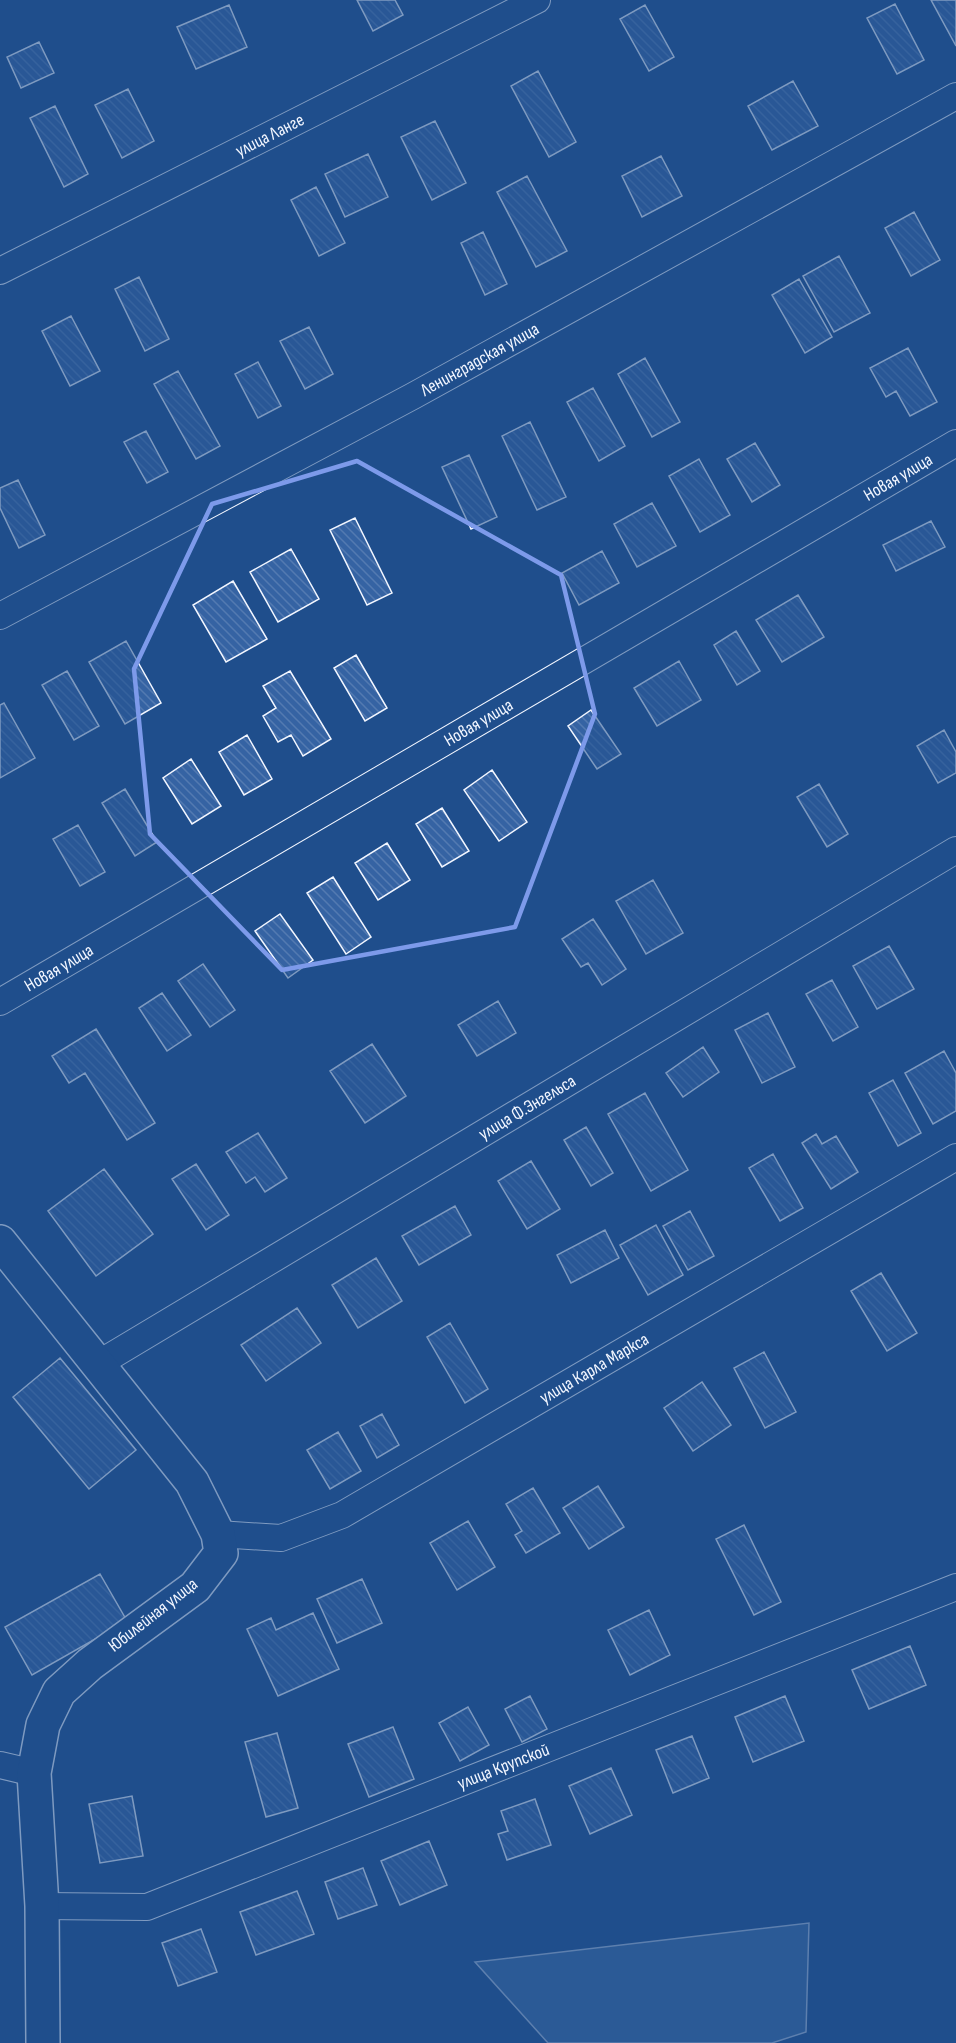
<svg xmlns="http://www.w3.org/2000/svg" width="956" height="2043" font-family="'Sofia Sans Condensed',sans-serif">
	<defs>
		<pattern id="building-back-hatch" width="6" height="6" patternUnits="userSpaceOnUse" patternTransform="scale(1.5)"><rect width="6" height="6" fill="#3563a3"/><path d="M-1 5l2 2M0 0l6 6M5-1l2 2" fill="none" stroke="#537ab1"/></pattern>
	</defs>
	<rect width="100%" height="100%" fill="#1f4e8c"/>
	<path fill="#3b69a3" stroke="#a8bbd7" stroke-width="1.5" d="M 809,1923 L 806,2032 L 772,2043 L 548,2043 L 475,1962 Z"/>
	<path fill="url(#building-back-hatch)" stroke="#f2f6ff" stroke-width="1.5" d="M 357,0 L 395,0 L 403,15 L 373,31 Z
		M 931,0 L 956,0 L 956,46 Z
		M 895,4 L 924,60 L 897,74 L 867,18 Z
		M 229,5 L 247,47 L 196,69 L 177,27 Z
		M 645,5 L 674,57 L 649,71 L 620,19 Z
		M 39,42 L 54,73 L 21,88 L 7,57 Z
		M 538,71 L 576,142 L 549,157 L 511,86 Z
		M 793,81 L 818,126 L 772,150 L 748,106 Z
		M 128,89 L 154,141 L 122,158 L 95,105 Z
		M 55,106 L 88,174 L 64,187 L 30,118 Z
		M 435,121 L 466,183 L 432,200 L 401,137 Z
		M 368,154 L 388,197 L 345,217 L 325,174 Z
		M 661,156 L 682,196 L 642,217 L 622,176 Z
		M 527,176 L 567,251 L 536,267 L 497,192 Z
		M 316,187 L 345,243 L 319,256 L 291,200 Z
		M 914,212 L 940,260 L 911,276 L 885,228 Z
		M 483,232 L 507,284 L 485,295 L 461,243 Z
		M 839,256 L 870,313 L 834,332 L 803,276 Z
		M 139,277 L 169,339 L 145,351 L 115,289 Z
		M 799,279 L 832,337 L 805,353 L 772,295 Z
		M 71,316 L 100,371 L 70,386 L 42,331 Z
		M 309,327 L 333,374 L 305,389 L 280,341 Z
		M 908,348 L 937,402 L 910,416 L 896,391 L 886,397 L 870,368 Z
		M 645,358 L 680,422 L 652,437 L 618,374 Z
		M 258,362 L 281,406 L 258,418 L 235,374 Z
		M 178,371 L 220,446 L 196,459 L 154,384 Z
		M 593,388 L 625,446 L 599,461 L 567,402 Z
		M 530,422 L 566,497 L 537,510 L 502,436 Z
		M 146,431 L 168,472 L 147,483 L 124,442 Z
		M 755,443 L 780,485 L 752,502 L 727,459 Z
		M 469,455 L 497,517 L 471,529 L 442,467 Z
		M 699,459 L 730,515 L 700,532 L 669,476 Z
		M 18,480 L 45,535 L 19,548 L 0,508 L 0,488 Z
		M 652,503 L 676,546 L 637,567 L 614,524 Z
		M 355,518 L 392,593 L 367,605 L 330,530 Z
		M 931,521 L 945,547 L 896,571 L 883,545 Z
		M 291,549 L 319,599 L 278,622 L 250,572 Z
		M 602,551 L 619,583 L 579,605 L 562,573 Z
		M 233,581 L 267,639 L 226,662 L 193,605 Z
		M 798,595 L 824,637 L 782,662 L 756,620 Z
		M 736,631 L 760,671 L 737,685 L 714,645 Z
		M 126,641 L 161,703 L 125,724 L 89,662 Z
		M 356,655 L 387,708 L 365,721 L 334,668 Z
		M 679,661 L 701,700 L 657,726 L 634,688 Z
		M 67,671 L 99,726 L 74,740 L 42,685 Z
		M 290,671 L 331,739 L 303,756 L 291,735 L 278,742 L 263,716 L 276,708 L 263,686 Z
		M 4,703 L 35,758 L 0,778 L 0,705 Z
		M 591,710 L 621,754 L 597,769 L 568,726 Z
		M 944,730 L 956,752 L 956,773 L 938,783 L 917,746 Z
		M 247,735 L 272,779 L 244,795 L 219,752 Z
		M 191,759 L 221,806 L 192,824 L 163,778 Z
		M 492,770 L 527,822 L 499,841 L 464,790 Z
		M 819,784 L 848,834 L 827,847 L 797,797 Z
		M 125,789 L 157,842 L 135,856 L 102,803 Z
		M 442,808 L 469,851 L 442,867 L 416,824 Z
		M 78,825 L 105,872 L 80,886 L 53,839 Z
		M 387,843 L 410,880 L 378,900 L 355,863 Z
		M 333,877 L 371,937 L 346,954 L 307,893 Z
		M 653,880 L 683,933 L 646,954 L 616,901 Z
		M 280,914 L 313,960 L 288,978 L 255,931 Z
		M 593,919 L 626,969 L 602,985 L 588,963 L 581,967 L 562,939 Z
		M 889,946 L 914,989 L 877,1009 L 853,966 Z
		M 203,964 L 235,1010 L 210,1027 L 178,981 Z
		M 832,980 L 858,1027 L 833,1041 L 806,994 Z
		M 162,993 L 191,1035 L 167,1051 L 139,1008 Z
		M 498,1001 L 516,1033 L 477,1056 L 458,1025 Z
		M 768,1013 L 795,1067 L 762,1083 L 735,1030 Z
		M 96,1029 L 155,1123 L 127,1140 L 85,1073 L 69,1083 L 52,1056 Z
		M 372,1044 L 406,1096 L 365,1123 L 330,1071 Z
		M 703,1047 L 719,1072 L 683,1097 L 666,1073 Z
		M 944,1051 L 956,1073 L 956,1111 L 933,1124 L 905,1073 Z
		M 893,1080 L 921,1133 L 898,1146 L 869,1093 Z
		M 645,1093 L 688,1170 L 651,1191 L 608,1114 Z
		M 586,1127 L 613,1173 L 591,1186 L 564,1140 Z
		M 258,1133 L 287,1178 L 265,1192 L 255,1177 L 246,1183 L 226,1152 Z
		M 816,1134 L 822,1144 L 836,1136 L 858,1172 L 831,1189 L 802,1143 Z
		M 773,1154 L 803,1208 L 780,1221 L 749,1168 Z
		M 531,1161 L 560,1209 L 527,1229 L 498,1181 Z
		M 196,1164 L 229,1215 L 206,1230 L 172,1179 Z
		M 104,1169 L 153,1234 L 96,1276 L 48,1211 Z
		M 455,1206 L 471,1235 L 419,1265 L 402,1236 Z
		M 690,1211 L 714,1256 L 688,1270 L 663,1226 Z
		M 656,1225 L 683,1275 L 648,1295 L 620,1245 Z
		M 605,1230 L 619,1258 L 571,1283 L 557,1255 Z
		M 376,1258 L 402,1301 L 358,1328 L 332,1285 Z
		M 881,1273 L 917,1333 L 887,1351 L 851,1291 Z
		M 297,1308 L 321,1343 L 266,1381 L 241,1345 Z
		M 450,1323 L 488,1389 L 465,1403 L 427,1337 Z
		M 764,1352 L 796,1412 L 765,1428 L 734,1368 Z
		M 60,1358 L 136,1450 L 89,1489 L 13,1397 Z
		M 702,1382 L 731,1425 L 693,1451 L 664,1408 Z
		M 382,1414 L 399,1445 L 377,1458 L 360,1426 Z
		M 338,1432 L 361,1471 L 330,1489 L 307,1450 Z
		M 598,1486 L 624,1527 L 589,1549 L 563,1508 Z
		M 533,1488 L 560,1533 L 526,1553 L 515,1535 L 522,1531 L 506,1504 Z
		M 468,1521 L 495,1567 L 457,1590 L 430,1543 Z
		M 744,1525 L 781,1602 L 754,1615 L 716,1539 Z
		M 100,1574 L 127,1621 L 32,1675 L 5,1627 Z
		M 362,1579 L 382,1623 L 337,1643 L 317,1599 Z
		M 649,1610 L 670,1655 L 630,1675 L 608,1630 Z
		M 313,1613 L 339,1669 L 278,1696 L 247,1629 L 271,1618 L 276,1630 Z
		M 910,1646 L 926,1685 L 869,1709 L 852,1670 Z
		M 530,1696 L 547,1729 L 522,1742 L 505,1709 Z
		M 785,1696 L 804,1741 L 753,1762 L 735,1717 Z
		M 468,1707 L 489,1745 L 460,1761 L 439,1723 Z
		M 393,1727 L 414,1779 L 369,1797 L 348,1744 Z
		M 277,1733 L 298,1808 L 266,1817 L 245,1742 Z
		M 692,1736 L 709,1778 L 673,1793 L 656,1750 Z
		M 611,1768 L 632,1815 L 590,1834 L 569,1786 Z
		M 132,1796 L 143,1856 L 100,1863 L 89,1804 Z
		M 535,1799 L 551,1845 L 507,1860 L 498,1834 L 508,1831 L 501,1811 Z
		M 429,1841 L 447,1885 L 400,1905 L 381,1861 Z
		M 363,1868 L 377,1905 L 338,1919 L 325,1882 Z
		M 297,1891 L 314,1934 L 256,1955 L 240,1912 Z
		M 201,1929 L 217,1972 L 178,1986 L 162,1943 Z"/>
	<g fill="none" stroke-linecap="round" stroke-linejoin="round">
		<g stroke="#f2f6ff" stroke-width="28">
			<g id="minor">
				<path id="s1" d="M 0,271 L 537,0"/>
				<path id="s2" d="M 0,616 L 413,396 L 956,96"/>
				<path id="s3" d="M 0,1002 L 956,443"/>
				<path id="s4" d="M 98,1364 L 956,850"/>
				<path id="s5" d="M 218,1534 L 281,1538 L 342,1515 L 956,1157"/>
				<path d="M 0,1765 L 34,1773"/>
				<path id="s6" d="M 42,1906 L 147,1907 L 956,1587"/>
			</g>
		</g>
		<g stroke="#f2f6ff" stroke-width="36">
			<path id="tertiary" d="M 0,1242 L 192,1482 L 218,1534 L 221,1553 L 195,1587 L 90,1664 L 59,1692 L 43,1725 L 34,1773 L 42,1906 L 43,2043"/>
		</g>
		<use href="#minor" stroke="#1f4e8c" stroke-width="26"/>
		<use href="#tertiary" stroke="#1f4e8c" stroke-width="33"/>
	</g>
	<path d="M0 0H956V2043H0ZM 357,461 L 561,575 L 595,714 L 515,927 L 282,970 L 150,834 L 134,669 L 212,504 Z" fill="#1f4e8c" fill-opacity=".55" fill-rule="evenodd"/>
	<path fill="none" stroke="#7d9aea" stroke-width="4.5" stroke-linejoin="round" d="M 357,461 L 561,575 L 595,714 L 515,927 L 282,970 L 150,834 L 134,669 L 212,504 Z"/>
	<g text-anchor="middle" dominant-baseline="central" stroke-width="4.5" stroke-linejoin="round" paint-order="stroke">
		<g font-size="18" fill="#f2f6ff" stroke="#1f4e8c">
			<text stroke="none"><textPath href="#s1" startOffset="302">улица Ланге</textPath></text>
			<text stroke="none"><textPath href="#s2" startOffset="544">Ленинградская улица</textPath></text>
			<text stroke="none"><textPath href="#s3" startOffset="1040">Новая улица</textPath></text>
			<text stroke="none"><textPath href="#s3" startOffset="554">Новая улица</textPath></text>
			<text stroke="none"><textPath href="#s3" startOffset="68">Новая улица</textPath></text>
			<text stroke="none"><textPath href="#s4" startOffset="500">улица Ф.Энгельса</textPath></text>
			<text stroke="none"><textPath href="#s5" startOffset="420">улица Карла Маркса</textPath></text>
			<text transform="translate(153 1615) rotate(-38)">Юбилейная улица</text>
			<text stroke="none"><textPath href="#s6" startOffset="488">улица Крупской</textPath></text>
		</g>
	</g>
</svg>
